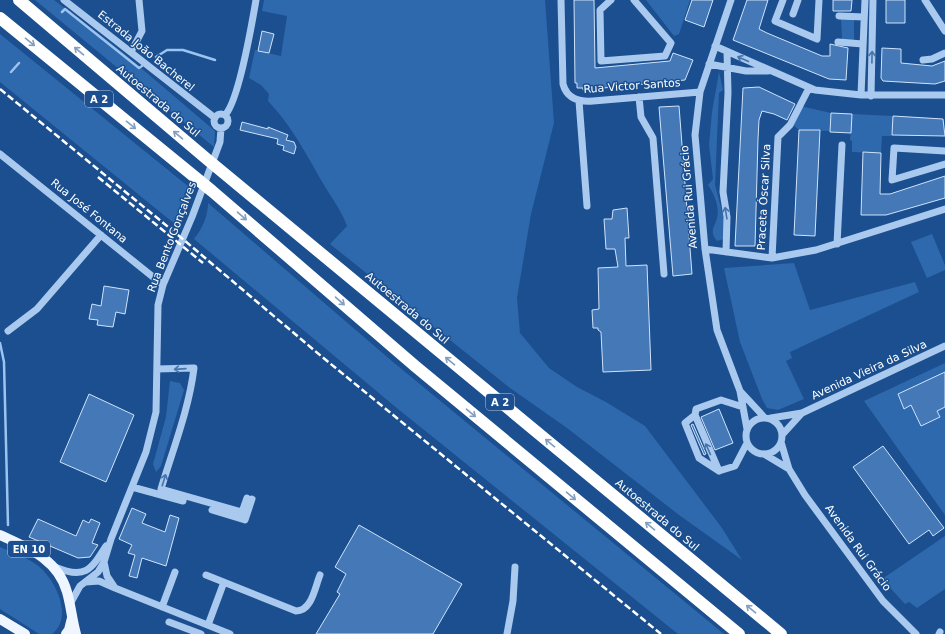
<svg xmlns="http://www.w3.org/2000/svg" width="945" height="634" font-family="'DejaVu Sans',sans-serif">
	<rect width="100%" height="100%" fill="#1b4f8f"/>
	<path fill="#2e69ad" d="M 35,0 L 54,0 L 121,51 L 215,131 L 214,147 Z
		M 264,0 L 545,0 L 554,123 L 531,214 L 517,298 L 520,333 L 549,368 L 577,387 L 606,402 L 645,426 L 722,528 L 742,560 L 679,515 L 567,428 L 510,388 L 330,244 L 347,226 C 341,209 330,196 321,180 C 305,152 291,125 268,101 L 269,94 L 261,85 L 249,78 L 255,50 L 281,56 L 287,16 L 262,11 Z
		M 646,0 L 690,0 L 679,34 L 674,36 Z
		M 841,18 L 854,18 L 854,41 L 842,40 Z
		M 0,34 L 194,191 L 182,209 L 181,229 L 0,82 Z
		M 719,72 L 723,90 L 719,93 L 715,185 L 724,219 L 724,239 L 717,241 C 709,232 714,228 717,218 C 720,208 714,193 708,185 L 713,179 L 709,145 L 712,112 Z
		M 800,106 L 831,113 L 830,131 L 799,130 L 791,123 Z
		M 852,114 L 893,116 L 892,136 L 882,136 L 881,153 L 852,152 L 852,141 L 850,140 Z
		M 208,203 L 393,362 L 724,634 L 678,634 L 398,409 L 194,239 C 202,229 208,216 208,203 Z
		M 932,234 L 945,265 L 945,270 L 927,278 L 911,242 Z
		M 794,263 L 810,310 L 915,282 L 919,292 L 790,352 L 792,358 L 786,361 L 804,399 L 778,410 L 767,408 L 762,399 L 740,342 L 724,268 Z
		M 945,363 L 945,515 L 864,401 Z
		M 170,381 L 180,383 L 184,390 L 161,466 L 156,472 L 153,464 L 166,417 Z
		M 945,536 L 945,589 L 917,608 L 909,602 L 905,604 L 882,579 Z
		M 0,547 C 11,552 24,556 34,563 C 54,575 75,617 52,634 L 39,634 L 0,609 Z"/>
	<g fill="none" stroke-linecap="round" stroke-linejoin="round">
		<path stroke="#9cc4f0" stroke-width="2.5" d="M 62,12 L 65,9 L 139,68 L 142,66
			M 156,57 L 167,50 L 183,50 L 215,60
			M 11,72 L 19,63
			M 0,343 L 4,362 L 8,525"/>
	</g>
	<path fill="#4478b7" stroke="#cfe3fa" d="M 574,0 L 594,0 L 595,68 L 670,61 L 673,53 L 693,60 L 685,80 L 583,90 L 583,88 L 577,88 L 577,83 L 575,83 Z
		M 692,0 L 713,0 L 704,27 L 685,20 Z
		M 747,0 L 768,0 L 759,29 L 767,33 L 822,56 L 830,56 L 830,44 L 848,48 L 846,80 L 829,79 L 733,40 Z
		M 833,0 L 852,0 L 851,11 L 833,11 Z
		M 886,0 L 905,0 L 905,23 L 886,23 Z
		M 262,31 L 274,34 L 269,53 L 258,51 Z
		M 882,48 L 901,49 L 901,63 L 932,66 L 945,61 L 945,81 L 935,84 L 883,81 L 881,78 Z
		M 759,87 L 795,104 L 787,120 L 774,114 L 762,111 L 759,120 L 758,139 L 755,246 L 735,246 L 743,88 Z
		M 679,106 L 692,274 L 673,276 L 659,107 Z
		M 831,113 L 852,114 L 851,133 L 830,132 Z
		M 893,116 L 943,119 L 945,136 L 892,135 Z
		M 242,122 L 268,129 L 268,127 L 288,135 L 286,140 L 294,142 L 296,147 L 294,154 L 283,150 L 284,146 L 277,144 L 278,139 L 240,130 Z
		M 799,130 L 820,130 L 815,236 L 794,235 Z
		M 863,152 L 881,153 L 880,194 L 890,194 L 945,176 L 945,198 L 886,215 L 861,215 Z
		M 627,208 L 629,238 L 625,238 L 626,266 L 647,265 L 651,370 L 603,372 L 601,332 L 598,330 L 598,328 L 593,328 L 592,310 L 599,309 L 598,268 L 618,267 L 615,249 L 606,249 L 604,219 L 612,219 L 613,210 Z
		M 104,286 L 129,290 L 125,314 L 116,312 L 113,327 L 97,325 L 98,320 L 89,319 L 92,304 L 101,306 Z
		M 945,372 L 945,407 L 937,411 L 940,417 L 921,426 L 911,405 L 904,409 L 898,394 Z
		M 89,394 L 134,415 L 106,482 L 60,462 Z
		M 719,409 L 733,443 L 715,450 L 701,417 Z
		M 693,424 L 706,454 L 704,455 L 691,425 Z
		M 883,446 L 944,528 L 933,536 L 929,530 L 909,544 L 853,467 Z
		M 132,508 L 146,514 L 142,523 L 165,532 L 170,515 L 179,518 L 166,566 L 142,558 L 137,578 L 129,576 L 135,555 L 128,553 L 132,545 L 119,539 Z
		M 38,519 L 76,536 L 83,520 L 89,523 L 91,519 L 100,523 L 92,543 L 98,545 L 90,557 L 78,558 L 29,537 Z
		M 359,525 L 462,584 L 433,634 L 316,634 L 340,594 L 337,592 L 346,574 L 335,567 Z"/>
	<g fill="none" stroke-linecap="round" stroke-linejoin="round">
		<path stroke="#a9c9ee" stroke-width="7" d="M 64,0 L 215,118
			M 561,0 L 563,84 C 567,99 579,102 593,101 L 700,92
			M 611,0 L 600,10 L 601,61 L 665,56 L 671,43 L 634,0
			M 731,0 L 700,92 L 695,135 L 705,249 L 717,330 L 740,391 L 747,429
			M 783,0 L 775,21 L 817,39 L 819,0
			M 925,0 L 945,31
			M 793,14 L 798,0
			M 839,16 L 864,17
			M 838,42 L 863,44
			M 715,46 L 815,90 L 861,95 L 945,95
			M 131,52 L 142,31 L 139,0
			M 923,60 L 932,59 L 945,53
			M 709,64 L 746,71 L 768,71
			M 861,95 L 865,0
			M 871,96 L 873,0
			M 639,97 L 641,117 L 653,138 L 664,274
			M 579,101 L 587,206
			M214 121a7 7 0 1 1 14 0a7 7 0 1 1-14 0Z
			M 225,115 C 239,101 252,23 256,0
			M 945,151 L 894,148 L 892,180 L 945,164
			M 0,154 L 163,285
			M 837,244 L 842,145
			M 705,249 L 772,258 L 816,250 L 945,209
			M 726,252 L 727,217 L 723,192 L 728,93 L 727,52
			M 772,258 L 778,137 L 790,125 L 809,88
			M 8,331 L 37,309 L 101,235
			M 157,369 L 194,368 C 189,409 173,449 161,489 L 242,512 L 247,498
			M 741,392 L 764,417
			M 743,407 L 721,400 L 696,409 L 695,415 L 719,471 L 735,466 L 747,443
			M 695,415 L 685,423 L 699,458 L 719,471
			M746 436a18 18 0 1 1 36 0a18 18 0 1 1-36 0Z
			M 771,418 L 802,413 L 945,346
			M 782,435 L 802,413
			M 781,442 L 789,469 L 805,495 L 883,601 L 916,634
			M 764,454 L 789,469
			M 132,487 L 183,501
			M 212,510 L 245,520 L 252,499
			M 55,567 C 85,580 91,570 106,546
			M 206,575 L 296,611 C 312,611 315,587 320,575
			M 86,582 L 99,581 L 115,588 L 107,576 L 104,562
			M 115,588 L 230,634
			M 70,604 L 80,586 L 98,572 L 104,562 L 111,539 L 146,452 L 156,412 L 158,305 L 163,285 L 192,217 L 220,142 L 221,128
			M 162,607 L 175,572
			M 169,622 L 201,634
			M 208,625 L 224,582
			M 507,634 L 513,601 L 515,567
			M 939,634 L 940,632"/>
		<path stroke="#f0f6ff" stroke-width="10" d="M 0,535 C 28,548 58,559 67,592 C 71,606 72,620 76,634
			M 0,619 L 25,634
			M 66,634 L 69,630 L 72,618"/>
		<path stroke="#fff" stroke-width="12" d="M 19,0 L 208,160 L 781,634
			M 0,18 L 212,191 L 415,366 L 739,634"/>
		<path stroke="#fff" stroke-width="2.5" stroke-dasharray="7 3" stroke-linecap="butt" d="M 0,89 L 178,235 L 321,356 L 661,634
			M 98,177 L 203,263"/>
	</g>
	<defs><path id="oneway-shaft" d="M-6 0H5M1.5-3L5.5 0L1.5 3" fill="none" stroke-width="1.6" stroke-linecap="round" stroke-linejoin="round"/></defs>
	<g stroke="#829ec1">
		<use href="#oneway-shaft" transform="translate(30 42) rotate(39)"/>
		<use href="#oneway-shaft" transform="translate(79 51) rotate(-140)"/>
		<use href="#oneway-shaft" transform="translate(131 125) rotate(39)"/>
		<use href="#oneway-shaft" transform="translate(178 135) rotate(-140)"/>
		<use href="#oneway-shaft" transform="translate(242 216) rotate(41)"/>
		<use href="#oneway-shaft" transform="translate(340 301) rotate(41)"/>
		<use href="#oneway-shaft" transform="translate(450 361) rotate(-140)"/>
		<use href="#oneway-shaft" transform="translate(471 413) rotate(40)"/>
		<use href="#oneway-shaft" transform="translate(550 443) rotate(-140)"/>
		<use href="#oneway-shaft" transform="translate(571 496) rotate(40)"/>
		<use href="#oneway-shaft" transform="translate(650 526) rotate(-140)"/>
		<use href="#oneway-shaft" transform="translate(751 609) rotate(-140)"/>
	</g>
	<g stroke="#4674ac">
		<use href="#oneway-shaft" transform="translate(872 57) rotate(-89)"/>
		<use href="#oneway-shaft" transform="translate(743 59) rotate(-156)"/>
		<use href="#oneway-shaft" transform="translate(726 213) rotate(-99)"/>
		<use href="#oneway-shaft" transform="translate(180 369) rotate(176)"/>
		<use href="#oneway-shaft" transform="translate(708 449) rotate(-114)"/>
		<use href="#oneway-shaft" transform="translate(164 480) rotate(-73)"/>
	</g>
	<g text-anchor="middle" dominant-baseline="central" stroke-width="3" stroke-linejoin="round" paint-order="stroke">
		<g fill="#1b4f8f" stroke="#bbcadd" stroke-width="1">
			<rect x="85" y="91" width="28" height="16" rx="3"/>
			<rect x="486" y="394" width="28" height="16" rx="3"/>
			<rect x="8" y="541" width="42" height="16" rx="3"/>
		</g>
		<g font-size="10" font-weight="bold" fill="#fff">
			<text x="99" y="99">A 2</text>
			<text x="500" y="402">A 2</text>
			<text x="29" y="549">EN 10</text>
		</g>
		<g font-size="11" fill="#fff" stroke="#1b4f8f">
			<text transform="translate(146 51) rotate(39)">Estrada João Bacherel</text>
			<text transform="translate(632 86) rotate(-4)">Rua Victor Santos</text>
			<text transform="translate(158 101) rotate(40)">Autoestrada do Sul</text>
			<text transform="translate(689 197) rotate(-95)">Avenida Rui Grácio</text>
			<text transform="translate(764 197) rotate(-87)">Praceta Óscar Silva</text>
			<text transform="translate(89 211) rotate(39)">Rua José Fontana</text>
			<text transform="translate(172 237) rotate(-69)">Rua Bento Gonçalves</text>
			<text transform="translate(407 308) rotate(40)">Autoestrada do Sul</text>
			<text transform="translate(869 370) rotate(-25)">Avenida Vieira da Silva</text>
			<text transform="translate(657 515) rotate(40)">Autoestrada do Sul</text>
			<text transform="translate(858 548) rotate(54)">Avenida Rui Grácio</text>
		</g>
	</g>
</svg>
